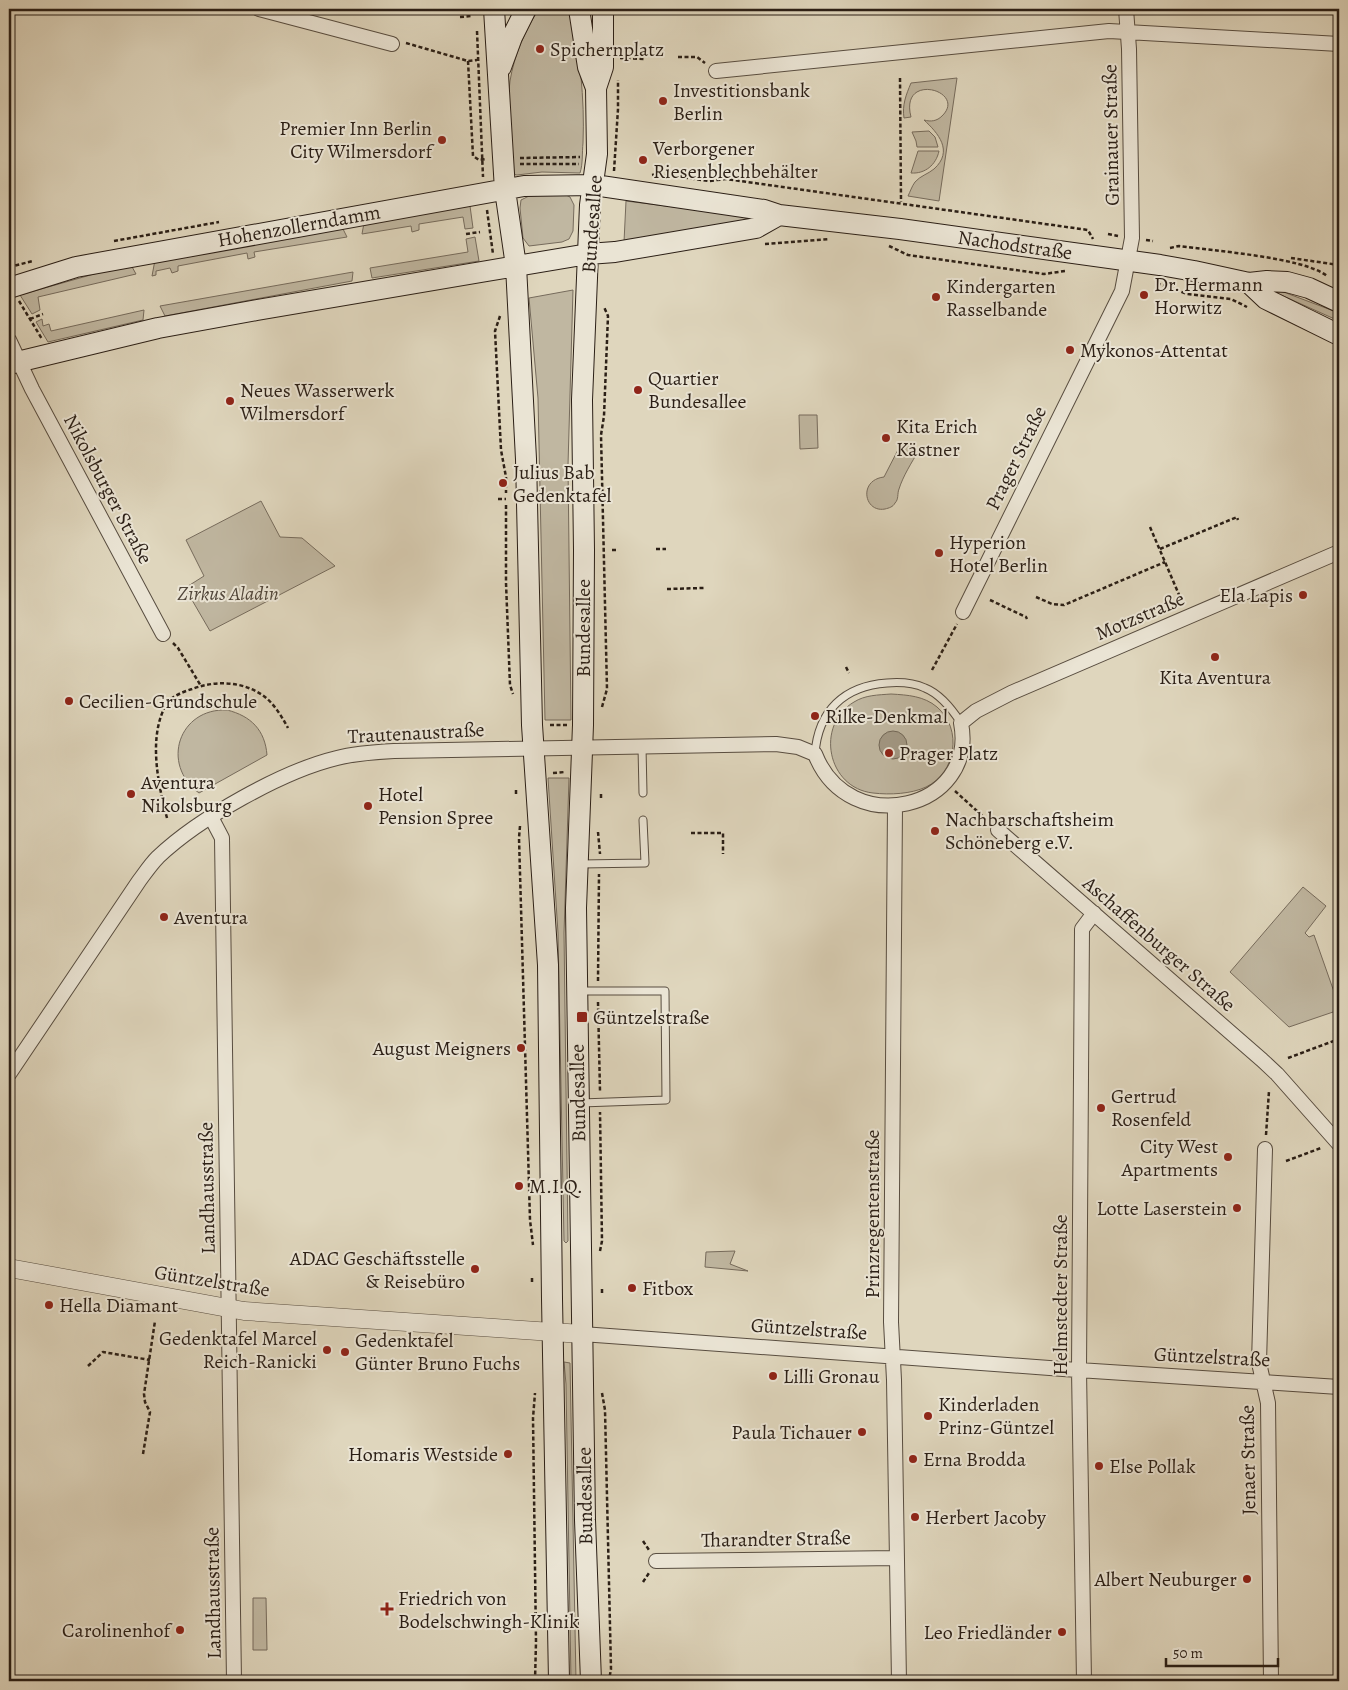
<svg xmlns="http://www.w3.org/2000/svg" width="1348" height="1690" font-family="Alegreya,serif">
	<rect width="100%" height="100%" fill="#dfd6bd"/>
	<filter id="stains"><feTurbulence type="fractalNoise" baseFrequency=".004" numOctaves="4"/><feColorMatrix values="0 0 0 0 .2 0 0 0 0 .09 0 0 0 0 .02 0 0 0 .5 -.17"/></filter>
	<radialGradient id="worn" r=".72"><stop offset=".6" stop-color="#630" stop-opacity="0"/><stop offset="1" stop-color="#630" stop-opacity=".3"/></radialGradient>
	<path fill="#c0b7a1" stroke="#766b5c" d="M 539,9 L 572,9 C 579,53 585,98 583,143 C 582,152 583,164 580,173 L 542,172 L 517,175 L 513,174 C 512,145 506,108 510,81 C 514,56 525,30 539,9 Z
		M 957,78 L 939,201 L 908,196 C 910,192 912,186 915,182 C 920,176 928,174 934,169 C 954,151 938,133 924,120 C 931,122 937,121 942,116 C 968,91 899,71 911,117 L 904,118 C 902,105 906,95 911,83 Z
		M 929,131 L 935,137 L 938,147 L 917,147 L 916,141 L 912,132 Z
		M 918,151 L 939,151 C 936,165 925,174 911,173 Z
		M 564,194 L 570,197 L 574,205 L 573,231 L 569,239 L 562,242 L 529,246 L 523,238 L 520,208 L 521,200 L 529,196 Z
		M 626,201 L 754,217 L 756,219 L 624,242 Z
		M 470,206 L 473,228 L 465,229 L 463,217 L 419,224 L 419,230 L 412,232 L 411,226 L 362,234 L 364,223 Z
		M 342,227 L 347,237 L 254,252 L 255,257 L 248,259 L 247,253 L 178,266 L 178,271 L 172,273 L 170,268 L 156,271 L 156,275 L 152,276 L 155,260 Z
		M 475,237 L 479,261 L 372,278 L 370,268 L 468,252 L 466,239 Z
		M 131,265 L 136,274 L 38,297 L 40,310 L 32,314 L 20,295 L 101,272 Z
		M 353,272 L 352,281 L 165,316 L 160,306 Z
		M 1273,288 L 1339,313 L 1339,321 L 1270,290 Z
		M 573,290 L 568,465 L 571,720 L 545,720 L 538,398 L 529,298 Z
		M 144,310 L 143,320 L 48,342 L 36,322 L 42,319 L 43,326 L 49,324 L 51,331 Z
		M 799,415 L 817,415 L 818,448 L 800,449 Z
		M 902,442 L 919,450 C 912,462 903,476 899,489 C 897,494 899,499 895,503 C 893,507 889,508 885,509 C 864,513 858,480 884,477 Z
		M 261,501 L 280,537 L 302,538 L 335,566 L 210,631 L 185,588 L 204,576 L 186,540 Z
		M 891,694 C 908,695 924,696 937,707 C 963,729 956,773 926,787 C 911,794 890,795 873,793 C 827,788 815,725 854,702 C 865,695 878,695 891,694 Z
		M 227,710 C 251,716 265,730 267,755 L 199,793 C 160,764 179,708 227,710 Z
		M 548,778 L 569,778 L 564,933 L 568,1241 L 566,1243 L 564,1241 L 558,933 Z
		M 1303,887 L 1326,906 L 1305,933 L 1309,937 L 1314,935 L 1339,1006 L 1339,1010 L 1289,1027 L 1230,972 Z
		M 735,1251 L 730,1264 L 748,1271 L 705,1267 L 706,1252 Z
		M 564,1362 L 570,1363 L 576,1681 L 571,1681 L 566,1384 Z
		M 253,1598 L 266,1598 L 267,1650 L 253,1650 Z"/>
	<path fill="#a29884" stroke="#726858" d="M879 745a14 14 0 1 1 28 0a14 14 0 1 1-28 0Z"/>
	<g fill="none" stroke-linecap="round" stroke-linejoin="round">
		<g stroke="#584d40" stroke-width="9">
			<path id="service" d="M 642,747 L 643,793
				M 815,754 C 818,711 844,686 887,683 C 899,682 914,683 925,688 C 940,694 952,709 961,723
				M 581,864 L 645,863 L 643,820
				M 580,991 L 665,991 L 666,1100 L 581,1103"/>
		</g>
		<g stroke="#584d40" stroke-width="16">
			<path id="minor" d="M 259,9 L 392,44
				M 716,71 L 1109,31 L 1339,44
				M 9,340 L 32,389 L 163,634
				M 963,612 L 1122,291 L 1132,238 L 1129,49 L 1126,9
				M 895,806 L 891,1322 L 894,1380 L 899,1681
				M 211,817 L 222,838 L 234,1681
				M 998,830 L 1262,1060 L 1277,1074 L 1339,1144
				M 9,1074 L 139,881 C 145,873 151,864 158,857 C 199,818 283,771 337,758 C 356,753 375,752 394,751 L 776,744 L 798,747 L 815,754 C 849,841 978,809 961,723 L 976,711 L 1011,693 L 1339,552
				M 1265,1149 L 1259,1363 L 1268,1403 L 1271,1681
				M 582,1334 L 1063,1369 L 1339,1387
				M 656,1561 L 896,1558
				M 1084,1681 L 1079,1370 L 1082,929 L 1094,913"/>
		</g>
		<g stroke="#584d40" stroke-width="19">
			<path id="tertiary" d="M 9,1268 L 244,1311 L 582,1334"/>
		</g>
		<g stroke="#2b1f16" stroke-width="22">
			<path id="secondary" d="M 494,9 L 505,190 L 516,266 L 526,459 L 532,725 L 548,965 L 552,1299 L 559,1681
				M 579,9 L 588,67 L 596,88 L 597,154 L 590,205 L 582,400 L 584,550 L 583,725 L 576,908 L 585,1520 L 591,1681
				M 501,67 L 512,37 L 526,9
				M 596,88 L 603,67 L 603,9
				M 1249,283 L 1266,299 L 1339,335
				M 9,288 L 76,267 L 524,186 L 594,185 L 764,210 L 779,215 L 900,229 L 1160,265 L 1194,271 L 1249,283 L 1267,281 L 1287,282 L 1309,288 L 1339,302
				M 9,364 L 158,328 L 257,310 L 487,271 L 588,254 L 615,252 L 756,228 L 779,215"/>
		</g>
		<path stroke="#2b1f16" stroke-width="2.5" stroke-dasharray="4 2.5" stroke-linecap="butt" d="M 621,9 L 631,13
			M 460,17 L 471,16 L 469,9
			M 477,31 L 483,177
			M 406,43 L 468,61 L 477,60
			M 678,57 L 697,57 L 705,63
			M 620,58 L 646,59
			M 468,61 L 473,156 L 479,160 L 487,159
			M 900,78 L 901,202
			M 520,158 L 580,157
			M 520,164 L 579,164
			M 614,171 L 618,109 L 618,80
			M 652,175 L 658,174 L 709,181 L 726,179 L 1088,230 L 1093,239
			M 487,210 L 493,254
			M 466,234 L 480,232
			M 1108,234 L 1118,236
			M 1146,240 L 1153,241
			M 114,241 L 219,222
			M 765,244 L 829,239
			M 889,246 L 908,255 L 1044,274 L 1065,271
			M 1170,248 L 1179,246 C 1213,251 1303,257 1327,276
			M 1291,258 L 1339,265
			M 9,267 L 33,261
			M 1157,283 L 1187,294 L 1231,299 L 1247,307
			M 19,301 L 42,339
			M 500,316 L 495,331 L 501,450 L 506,477 L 506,493
			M 30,319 L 43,314
			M 9,425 L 13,423
			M 498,499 L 506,499
			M 506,505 L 506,583 L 510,685 L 513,694
			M 1150,527 L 1183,604
			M 656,549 L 666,549
			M 1160,549 L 1237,517 L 1238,520
			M 612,550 L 617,550
			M 667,589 L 704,588
			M 1036,597 L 1052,604 L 1064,605 L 1165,562
			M 990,600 L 1026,617 L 1027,619
			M 173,643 L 178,648 L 201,686
			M 846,667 L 849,673
			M 932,670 L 957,624
			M 602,707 L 607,689 L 601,435 L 604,416 L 608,316 L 604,307
			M 550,725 L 567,725
			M 553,773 L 565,772
			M 516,790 L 516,794
			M 955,791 L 988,821
			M 601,798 L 601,794
			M 167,818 C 158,784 148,737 166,705 C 171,696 183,692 192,689 C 216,680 244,681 265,697 C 275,705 282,717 288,728
			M 520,826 L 519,838 L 530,1220 L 533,1245
			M 598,832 L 600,854
			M 691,833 L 723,833 L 723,854
			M 598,981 L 599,874
			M 598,1002 L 600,1091
			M 1288,1058 L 1339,1039
			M 1266,1135 L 1269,1091
			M 1286,1161 L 1321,1148
			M 600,1251 L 602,1241 L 600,1112
			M 532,1278 L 532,1282
			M 602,1289 L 602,1294
			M 88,1366 L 103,1352 L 150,1360
			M 602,1393 L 605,1410 L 611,1669 L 609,1680
			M 143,1454 L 150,1412 L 145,1402 L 144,1394 L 155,1321
			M 643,1541 L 649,1550
			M 643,1582 L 649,1573
			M 535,1681 L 536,1642 L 533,1418 L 535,1393"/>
		<use href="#service" stroke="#eae4d4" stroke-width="7"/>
		<use href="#minor" stroke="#eae4d4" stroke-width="14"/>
		<use href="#tertiary" stroke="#eae4d4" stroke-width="18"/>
		<use href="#secondary" stroke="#eae4d4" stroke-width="20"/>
	</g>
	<g fill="#8f2418" stroke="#eae4d4" stroke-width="2">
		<circle cx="540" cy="49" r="5"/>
		<circle cx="663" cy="101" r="5"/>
		<circle cx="442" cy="140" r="5"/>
		<circle cx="643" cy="160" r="5"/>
		<circle cx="1144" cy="295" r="5"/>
		<circle cx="936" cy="297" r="5"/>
		<circle cx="1070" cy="350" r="5"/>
		<circle cx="638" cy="390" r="5"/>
		<circle cx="230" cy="401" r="5"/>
		<circle cx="886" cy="438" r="5"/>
		<circle cx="503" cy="483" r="5"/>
		<circle cx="939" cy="553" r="5"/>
		<circle cx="1303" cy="595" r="5"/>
		<circle cx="1215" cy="657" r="5"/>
		<circle cx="69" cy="701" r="5"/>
		<circle cx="815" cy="716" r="5"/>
		<circle cx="889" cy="753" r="5"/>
		<circle cx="131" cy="794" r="5"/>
		<circle cx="368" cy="806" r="5"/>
		<circle cx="935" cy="831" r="5"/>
		<circle cx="164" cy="917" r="5"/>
		<rect x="576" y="1011" width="12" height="12" rx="2.5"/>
		<circle cx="521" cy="1048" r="5"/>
		<circle cx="1101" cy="1108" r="5"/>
		<circle cx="1228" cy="1157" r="5"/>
		<circle cx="519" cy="1186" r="5"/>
		<circle cx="1237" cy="1208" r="5"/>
		<circle cx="475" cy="1269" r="5"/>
		<circle cx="632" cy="1288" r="5"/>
		<circle cx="49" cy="1305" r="5"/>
		<circle cx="327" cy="1350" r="5"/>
		<circle cx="345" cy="1352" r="5"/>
		<circle cx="773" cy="1376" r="5"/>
		<circle cx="928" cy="1416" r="5"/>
		<circle cx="862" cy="1432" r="5"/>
		<circle cx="508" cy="1454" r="5"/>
		<circle cx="913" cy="1459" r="5"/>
		<circle cx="1099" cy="1466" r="5"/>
		<circle cx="915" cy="1517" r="5"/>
		<circle cx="1247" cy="1579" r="5"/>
		<path d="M384.5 1601.5h5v5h5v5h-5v5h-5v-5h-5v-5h5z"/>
		<circle cx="180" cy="1630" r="5"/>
		<circle cx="1062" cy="1632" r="5"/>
	</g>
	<g text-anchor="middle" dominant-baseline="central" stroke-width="4" stroke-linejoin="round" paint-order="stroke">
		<g font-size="20" fill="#2b1f16" stroke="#eae4d4" text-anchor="start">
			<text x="550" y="49">Spichernplatz</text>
			<text x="673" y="90">Investitionsbank<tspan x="673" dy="23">Berlin</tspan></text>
			<text x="432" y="128" text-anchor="end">Premier Inn Berlin<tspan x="432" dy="23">City Wilmersdorf</tspan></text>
			<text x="653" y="148">Verborgener<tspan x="653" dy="23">Riesenblechbehälter</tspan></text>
			<text x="1154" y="284">Dr. Hermann<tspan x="1154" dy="23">Horwitz</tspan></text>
			<text x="946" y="286">Kindergarten<tspan x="946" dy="23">Rasselbande</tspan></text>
			<text x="1080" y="350">Mykonos-Attentat</text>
			<text x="648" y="378">Quartier<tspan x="648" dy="23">Bundesallee</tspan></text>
			<text x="240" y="390">Neues Wasserwerk<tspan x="240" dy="23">Wilmersdorf</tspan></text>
			<text x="896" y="426">Kita Erich<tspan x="896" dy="23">Kästner</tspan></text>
			<text x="513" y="472">Julius Bab<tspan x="513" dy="23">Gedenktafel</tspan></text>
			<text x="949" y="542">Hyperion<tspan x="949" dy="23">Hotel Berlin</tspan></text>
			<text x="1293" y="595" text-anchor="end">Ela Lapis</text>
			<text x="1215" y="677" text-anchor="middle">Kita Aventura</text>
			<text x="79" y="701">Cecilien-Grundschule</text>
			<text x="825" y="716">Rilke-Denkmal</text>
			<text x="899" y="753">Prager Platz</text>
			<text x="141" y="782">Aventura<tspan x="141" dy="23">Nikolsburg</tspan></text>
			<text x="378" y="794">Hotel<tspan x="378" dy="23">Pension Spree</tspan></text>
			<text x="945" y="819">Nachbarschaftsheim<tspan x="945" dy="23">Schöneberg e.V.</tspan></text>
			<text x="174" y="917">Aventura</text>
			<text x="593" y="1017">Güntzelstraße</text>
			<text x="511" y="1048" text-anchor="end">August Meigners</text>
			<text x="1111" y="1096">Gertrud<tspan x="1111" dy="23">Rosenfeld</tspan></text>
			<text x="1218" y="1146" text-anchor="end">City West<tspan x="1218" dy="23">Apartments</tspan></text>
			<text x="529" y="1186">M.I.Q.</text>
			<text x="1227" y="1208" text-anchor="end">Lotte Laserstein</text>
			<text x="465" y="1258" text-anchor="end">ADAC Geschäftsstelle<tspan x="465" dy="23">&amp; Reisebüro</tspan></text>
			<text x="642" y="1288">Fitbox</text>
			<text x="59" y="1305">Hella Diamant</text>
			<text x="317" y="1338" text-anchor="end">Gedenktafel Marcel<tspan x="317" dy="23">Reich-Ranicki</tspan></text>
			<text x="355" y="1340">Gedenktafel<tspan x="355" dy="23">Günter Bruno Fuchs</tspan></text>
			<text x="783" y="1376">Lilli Gronau</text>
			<text x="938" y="1404">Kinderladen<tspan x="938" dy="23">Prinz-Güntzel</tspan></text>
			<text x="852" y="1432" text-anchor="end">Paula Tichauer</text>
			<text x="498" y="1454" text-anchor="end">Homaris Westside</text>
			<text x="923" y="1459">Erna Brodda</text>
			<text x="1109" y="1466">Else Pollak</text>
			<text x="925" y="1517">Herbert Jacoby</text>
			<text x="1237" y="1579" text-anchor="end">Albert Neuburger</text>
			<text x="398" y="1598">Friedrich von<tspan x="398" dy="23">Bodelschwingh-Klinik</tspan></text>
			<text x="170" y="1630" text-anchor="end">Carolinenhof</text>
			<text x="1052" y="1632" text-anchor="end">Leo Friedländer</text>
		</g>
		<g font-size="20" fill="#2b1f16" stroke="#eae4d4">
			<text transform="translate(1111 135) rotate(-91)">Grainauer Straße</text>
			<text transform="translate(592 224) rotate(-86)">Bundesallee</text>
			<text transform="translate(299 226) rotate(-10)">Hohenzollerndamm</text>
			<text transform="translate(1015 245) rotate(8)">Nachodstraße</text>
			<text transform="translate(1016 458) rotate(-64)">Prager Straße</text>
			<text transform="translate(108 489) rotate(62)">Nikolsburger Straße</text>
			<text transform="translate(1140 616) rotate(-23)">Motzstraße</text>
			<text transform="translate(583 628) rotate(-90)">Bundesallee</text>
			<text transform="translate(416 733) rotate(-3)">Trautenaustraße</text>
			<text transform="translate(1159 944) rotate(41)">Aschaffenburger Straße</text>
			<text transform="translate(578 1093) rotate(-91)">Bundesallee</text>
			<text transform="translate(207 1188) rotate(-91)">Landhausstraße</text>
			<text transform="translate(872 1214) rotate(-90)">Prinzregentenstraße</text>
			<text transform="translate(212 1281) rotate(9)">Güntzelstraße</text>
			<text transform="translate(1060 1295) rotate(-90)">Helmstedter Straße</text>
			<text transform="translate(809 1329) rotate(4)">Güntzelstraße</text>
			<text transform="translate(1212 1357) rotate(3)">Güntzelstraße</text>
			<text transform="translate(1248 1460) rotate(-91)">Jenaer Straße</text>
			<text transform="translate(585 1496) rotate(-91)">Bundesallee</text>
			<text transform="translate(776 1539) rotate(-1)">Tharandter Straße</text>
			<text transform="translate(213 1593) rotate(-91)">Landhausstraße</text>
		</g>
		<g font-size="20" font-style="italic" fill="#504539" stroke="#eae4d4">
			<text x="228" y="593">Zirkus Aladin</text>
		</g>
	</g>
	<rect width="1348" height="1690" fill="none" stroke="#dfd6bd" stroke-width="30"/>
	<rect x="10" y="10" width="1328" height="1670" fill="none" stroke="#2b1f16" stroke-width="2.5"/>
	<rect x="15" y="15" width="1318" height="1660" fill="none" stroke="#2b1f16"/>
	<path d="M1166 1658v8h112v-8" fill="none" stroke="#2b1f16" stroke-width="2.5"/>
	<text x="1173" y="1658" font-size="15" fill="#2b1f16" stroke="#eae4d4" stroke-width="4" paint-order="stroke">50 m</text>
	<rect width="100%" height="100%" filter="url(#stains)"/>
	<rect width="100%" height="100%" fill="url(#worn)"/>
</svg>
